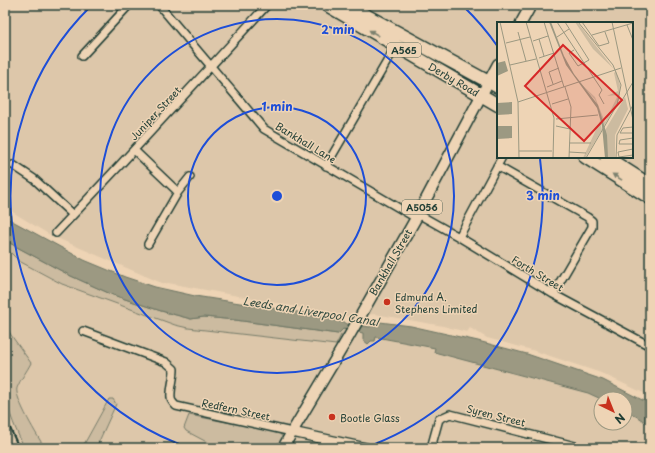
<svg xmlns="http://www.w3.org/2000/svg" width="655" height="453" font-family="'Playpen Sans',sans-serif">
	<rect width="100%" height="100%" fill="#eed4b5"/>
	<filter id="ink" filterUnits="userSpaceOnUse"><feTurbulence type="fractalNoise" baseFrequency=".025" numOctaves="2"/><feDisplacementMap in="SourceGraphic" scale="8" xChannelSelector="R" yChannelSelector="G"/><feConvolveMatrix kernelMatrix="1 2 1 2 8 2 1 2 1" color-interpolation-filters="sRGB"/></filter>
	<g filter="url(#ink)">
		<path fill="#ddc7aa" d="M 5,5 L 650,5 L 650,185 L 606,157 L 632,157 L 632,23 L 498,23 L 498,87 L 488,81 L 481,95 L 498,105 L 498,157 L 585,157 L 650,198 L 650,396 L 601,373 L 532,350 L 487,338 L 470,328 L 467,332 L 443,326 L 375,314 L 351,317 L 168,283 L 164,284 L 50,235 L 11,211 L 5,194 Z
			M 5,247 L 19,261 L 62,284 L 175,325 L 188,328 L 336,345 L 341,335 L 346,333 L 347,330 L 363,333 L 375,337 L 435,348 L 434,352 L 588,393 L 601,399 L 601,423 L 625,423 L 625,410 L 632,413 L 640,419 L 650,425 L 650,448 L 96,448 L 116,404 L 109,399 L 82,448 L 45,448 L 40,441 L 18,400 L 17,390 L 30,363 L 11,335 L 5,324 Z
			M 5,395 L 7,403 L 21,441 L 25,448 L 5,448 Z"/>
		<path fill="#ccbba0" stroke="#767c6a" d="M 5,240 L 15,246 L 71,276 L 113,295 L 161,311 L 191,319 L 204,317 L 235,320 L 338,334 L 343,329 L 347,330 L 346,333 L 341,335 L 336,345 L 188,328 L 175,325 L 62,284 L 19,261 L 5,247 Z
			M 5,324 L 11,335 L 31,363 C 27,371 20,380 17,388 C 14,398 39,439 45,448 L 25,448 C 17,434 8,411 5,395 Z
			M 109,399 L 113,399 L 116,404 L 96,448 L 82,448 Z
			M 189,415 L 279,432 L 284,440 L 279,448 L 218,448 L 186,431 L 184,428 Z"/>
		<path fill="#9c9982" stroke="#6a7463" d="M 5,217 L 84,260 L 125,277 L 155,287 L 195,296 L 329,317 L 340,319 L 347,324 L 370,327 L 375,323 L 380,322 L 411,326 L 478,341 L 527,354 L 603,380 L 650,404 L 650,425 C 641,420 634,414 625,410 L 625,399 L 601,399 L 588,393 L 434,352 L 435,348 L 376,337 L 375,341 L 371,341 L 368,344 L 363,340 L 363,333 L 343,329 L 338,334 L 235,320 L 204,317 L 191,319 L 161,311 L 113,295 L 71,276 L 15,246 L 5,240 Z"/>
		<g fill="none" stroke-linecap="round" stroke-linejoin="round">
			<g stroke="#1f3d34" stroke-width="10">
				<path id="street" d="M 159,5 L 264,129 L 416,218
					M 82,56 L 129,5
					M 134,150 L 178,192
					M 13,165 L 34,179 L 73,215
					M 326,166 L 396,46
					M 497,166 L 587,217 L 592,221 L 592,227 L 553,294
					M 418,214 L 459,237 L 553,294 L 650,346
					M 56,233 L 119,166 L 267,5
					M 459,237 L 502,157
					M 148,244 L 178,192 L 190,177
					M 83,331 L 166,362 L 174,369 C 174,379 170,389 171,398 C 171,401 174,404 176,406 L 292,432
					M 431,448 L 439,419 L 450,414 L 575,446 L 575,448"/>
			</g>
			<g stroke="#1f3d34" stroke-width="12">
				<path id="secondary" d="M 292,432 L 366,448"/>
			</g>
			<g stroke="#1f3d34" stroke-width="13">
				<path id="primary" d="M 521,23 L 531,5
					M 283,448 L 292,432 L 348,338 L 416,218 L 498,64"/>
			</g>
			<g stroke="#1f3d34" stroke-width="15">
				<path id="highway" d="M 327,5 L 498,105
					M 347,5 L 498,87
					M 585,157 L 650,198
					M 606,157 L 650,185"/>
			</g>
			<use href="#street" stroke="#eed4b5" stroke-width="7"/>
			<use href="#secondary" stroke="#eed4b5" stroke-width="9"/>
			<use href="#primary" stroke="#eed4b5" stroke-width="10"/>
			<use href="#highway" stroke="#eed4b5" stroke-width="12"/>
			<path stroke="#1f3d34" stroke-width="2" d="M 5,416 L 10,428 L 19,448"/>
		</g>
		<defs><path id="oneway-solid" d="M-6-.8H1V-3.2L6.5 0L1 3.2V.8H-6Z"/></defs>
		<g fill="#7c816e">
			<use href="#oneway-solid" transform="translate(374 33) rotate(-150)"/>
			<use href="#oneway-solid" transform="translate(617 177) rotate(-148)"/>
		</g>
	</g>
	<g fill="none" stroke="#1d4ed8" stroke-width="2">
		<circle cx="277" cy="196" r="89"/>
		<circle cx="277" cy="196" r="177"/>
		<path d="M190 448A266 266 0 0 1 91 6M463 6A266 266 0 0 1 498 47M540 159A266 266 0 0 1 364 448"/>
	</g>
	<g fill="#c8321e" stroke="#eed4b5" stroke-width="1.5">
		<circle cx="387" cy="302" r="4"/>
		<circle cx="332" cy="417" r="4"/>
	</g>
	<g text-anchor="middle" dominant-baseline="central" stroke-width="3" stroke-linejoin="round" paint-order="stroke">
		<g fill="#eed4b5" stroke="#5d6a5b" stroke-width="1">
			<rect x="387" y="43" width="34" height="14" rx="3"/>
			<rect x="402" y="200" width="40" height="14" rx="3"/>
		</g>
		<g font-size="9" font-weight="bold" fill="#1f3d34">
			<text x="404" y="50">A565</text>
			<text x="422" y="207">A5056</text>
		</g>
		<g font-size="10" fill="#1f3d34" stroke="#eed4b5">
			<text transform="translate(454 79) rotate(30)">Derby Road</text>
			<text transform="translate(155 113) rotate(-47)">Juniper Street</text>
			<text transform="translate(306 142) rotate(31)">Bankhall Lane</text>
			<text transform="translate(390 262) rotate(-60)">Bankhall Street</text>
			<text transform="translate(538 273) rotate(31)">Forth Street</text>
			<text transform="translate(236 409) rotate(12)">Redfern Street</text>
			<text transform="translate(496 415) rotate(14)">Syren Street</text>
		</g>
		<g font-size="10" fill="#1f3d34" stroke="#eed4b5" text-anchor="start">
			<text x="395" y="296">Edmund A.<tspan x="395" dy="12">Stephens Limited</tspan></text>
			<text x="340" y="417">Bootle Glass</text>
		</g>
		<g font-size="11" font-style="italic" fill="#324b40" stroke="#eed4b5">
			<text transform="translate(311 311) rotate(9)">Leeds and Liverpool Canal</text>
		</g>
	</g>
	<g transform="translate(497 22)">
		<rect width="136" height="136" fill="#eed4b5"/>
		<path d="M 78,0 L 80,0 L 117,47 L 96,27 ZM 119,49 L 123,63 L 122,78 L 107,104 L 98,78 L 83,61 L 98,75 L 108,100 L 121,73 L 110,74 L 121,69 L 117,51 ZM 128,75 L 131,87 L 118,113 L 118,136 L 110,136 L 110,113 L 107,110 ZM 103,99 L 105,108 L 88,136 L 86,136 Z" fill="#ccbba0"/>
		<path d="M 52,0 L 54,0 L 67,34 L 77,52 L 101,83 L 110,113 L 111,136 L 108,136 L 105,104 L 100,86 L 69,43 ZM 8,39 L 11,49 L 0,54 L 0,41 ZM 15,80 L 15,92 L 0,93 L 0,81 ZM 0,104 L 15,104 L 15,116 L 0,117 Z" fill="#9c9982"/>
		<path fill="none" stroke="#9b9881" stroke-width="1" d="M 3,0 L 21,80 L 22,136M 29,0 L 57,96 L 56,136M 47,0 L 67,65M 60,0 L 97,56M 68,0 L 92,38 L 81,44 L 72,31 L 77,28M 81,0 L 116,43 L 124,63 L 120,83 L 89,136M 85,0 L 102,24 L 112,21 L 108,10M 115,0 L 136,98M 130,3 L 136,18M 21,10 L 29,39M 95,13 L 136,1M 60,15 L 72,7M 42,17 L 47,34M 36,19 L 51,14M 9,21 L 33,15M 42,36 L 57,31M 13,43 L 39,37M 97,56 L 105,68 L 102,73 L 107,82M 56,62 L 52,50 L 62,46M 50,65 L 65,59M 68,65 L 74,85 L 72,136M 21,80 L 124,46M 124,80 L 136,60M 55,82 L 71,77M 59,97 L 101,93M 59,104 L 73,107M 136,105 L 126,106 L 123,111 L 136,111M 136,116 L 123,118 L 122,122 L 136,122M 72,121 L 94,121M 136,127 L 121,130 L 122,135 L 136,133M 22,129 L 55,129M 72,130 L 89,131M 119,136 L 120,113 L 136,83"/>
		<path fill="#d62828" fill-opacity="0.15" stroke="#d62828" stroke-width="2" d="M 66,23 L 125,78 L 87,119 L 28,64 Z"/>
		<rect width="136" height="136" fill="none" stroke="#1f3d34" stroke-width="2"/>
	</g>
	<circle cx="277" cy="196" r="6" fill="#1d4ed8" stroke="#eed4b5" stroke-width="2"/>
	<g font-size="12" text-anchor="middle" font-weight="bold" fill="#1d4ed8" stroke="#eed4b5" stroke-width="3" stroke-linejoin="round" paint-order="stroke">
		<text x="338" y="34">2 min</text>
		<text x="277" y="111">1 min</text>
		<text x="543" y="200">3 min</text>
	</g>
	<rect width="655" height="453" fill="none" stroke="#eed4b5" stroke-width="20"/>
	<rect x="10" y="10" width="635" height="433" fill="none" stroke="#1f3d34" stroke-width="1.5" filter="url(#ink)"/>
	<g transform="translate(613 411) rotate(137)"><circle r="19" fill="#eed4b5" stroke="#9b9881"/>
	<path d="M0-3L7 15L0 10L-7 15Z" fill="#c8321e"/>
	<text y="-6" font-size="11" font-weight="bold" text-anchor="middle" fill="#1f3d34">N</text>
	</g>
</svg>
